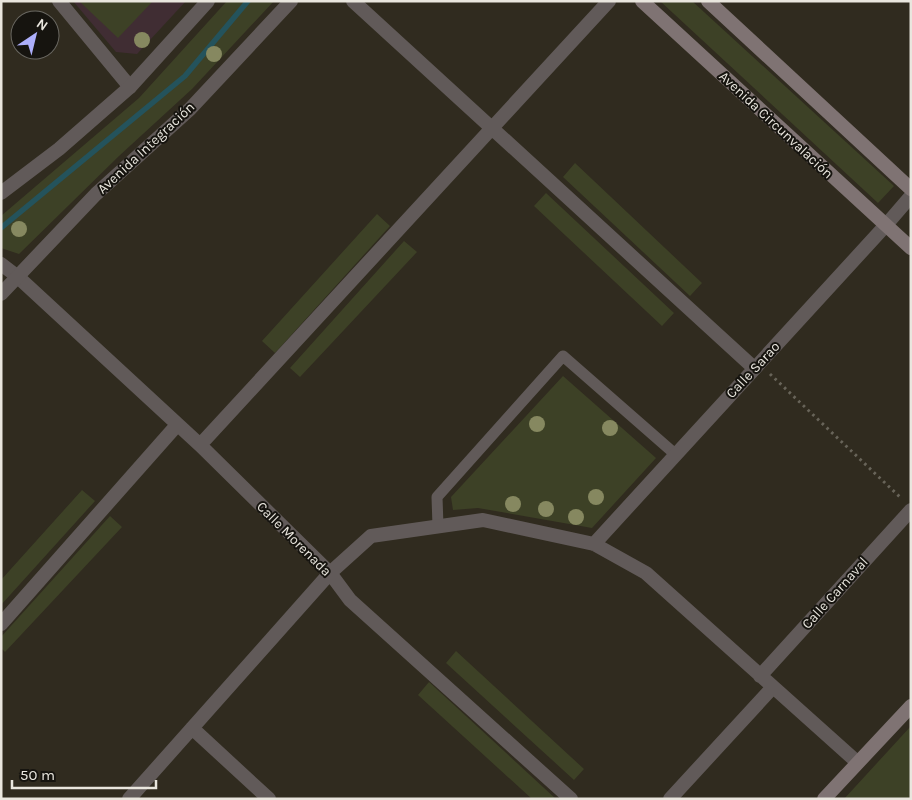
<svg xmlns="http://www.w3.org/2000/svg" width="912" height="800" font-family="Karla,sans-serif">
	<rect width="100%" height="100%" fill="#302b1f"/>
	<path fill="#402d33" d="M 73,1 L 186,1 L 137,54 L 116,52 Z"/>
	<path fill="#3d4126" d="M 79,1 L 153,1 L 118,38 Z
		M 227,1 L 274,1 L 192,89 L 119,156 L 19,254 L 1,248 L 1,216 L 139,98 Z
		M 660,1 L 692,1 L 894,186 L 878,203 Z
		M 575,163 L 702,283 L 690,296 L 563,177 Z
		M 546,193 L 674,313 L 662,326 L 534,206 Z
		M 377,214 L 390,226 L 275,353 L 262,341 Z
		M 404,241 L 417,252 L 300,377 L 290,368 Z
		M 563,376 L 656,458 L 592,528 L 478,508 L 453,510 L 451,497 Z
		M 82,490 L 95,501 L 1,605 L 1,580 Z
		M 110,516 L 122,527 L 5,652 L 1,648 L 1,637 Z
		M 456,651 L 584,769 L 574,780 L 446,663 Z
		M 429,682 L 556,799 L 532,799 L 418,695 Z
		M 911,726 L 911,799 L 844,799 Z"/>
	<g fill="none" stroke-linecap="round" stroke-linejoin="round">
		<path stroke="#24535c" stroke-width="5.5" d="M 1,228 L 185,76 L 248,1"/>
		<path stroke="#686459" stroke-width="3" stroke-dasharray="2.5 4" stroke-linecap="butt" d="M 770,374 L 902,499"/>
		<path stroke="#615a59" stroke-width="11" d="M 438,526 L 437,497 L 563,356 L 675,454"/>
		<path stroke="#615a59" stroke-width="14" d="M 59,1 L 130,87
			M 353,1 L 754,368
			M 1,264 L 18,277 L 200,445 L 330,573 L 350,600 L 571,799
			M 200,445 L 609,1
			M 594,544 L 886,225 L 911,196
			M 1,624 L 177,425
			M 760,676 L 911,510
			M 192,728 L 269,799
			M 129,799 L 330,573 L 371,536 L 483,520 L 594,544 L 646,573 L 857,762
			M 670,799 L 773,687"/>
		<path stroke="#615a59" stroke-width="14" d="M 1,193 L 59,149 L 130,87 L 208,1
			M 1,294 L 96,194 L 190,109 L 291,1"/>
		<path stroke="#7f7373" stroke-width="14" d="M 642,1 L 911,248
			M 708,1 L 911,189
			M 824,799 L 911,706"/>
	</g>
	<g fill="#868860">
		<circle cx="142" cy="40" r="8"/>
		<circle cx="214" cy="54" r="8"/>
		<circle cx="19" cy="229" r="8"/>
		<circle cx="537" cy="424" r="8"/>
		<circle cx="610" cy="428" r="8"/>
		<circle cx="596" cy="497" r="8"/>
		<circle cx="513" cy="504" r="8"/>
		<circle cx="546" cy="509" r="8"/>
		<circle cx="576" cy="517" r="8"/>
	</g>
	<g text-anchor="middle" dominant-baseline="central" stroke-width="4" stroke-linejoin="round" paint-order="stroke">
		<g font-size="14" fill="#e9e6de" stroke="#16140f">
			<text transform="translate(776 125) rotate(43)">Avenida Circunvalación</text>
			<text transform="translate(146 148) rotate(-43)">Avenida Integración</text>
			<text transform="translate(753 370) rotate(-47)">Calle Sarao</text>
			<text transform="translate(294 539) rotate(45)">Calle Morenada</text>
			<text transform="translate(835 593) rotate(-48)">Calle Carnaval</text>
		</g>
	</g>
	<rect width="912" height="800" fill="none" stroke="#e9e6de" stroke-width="5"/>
	<g transform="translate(35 35) rotate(35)"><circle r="24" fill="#16140f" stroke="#6a6862"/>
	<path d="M0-4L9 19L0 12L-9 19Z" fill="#adaffb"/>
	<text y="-8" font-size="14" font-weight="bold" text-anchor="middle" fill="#e9e6de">N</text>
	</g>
	<path d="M12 780v8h144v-8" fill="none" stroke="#e9e6de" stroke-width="2.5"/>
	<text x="20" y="780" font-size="15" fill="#e9e6de" stroke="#16140f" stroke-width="4" paint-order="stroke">50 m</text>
</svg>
